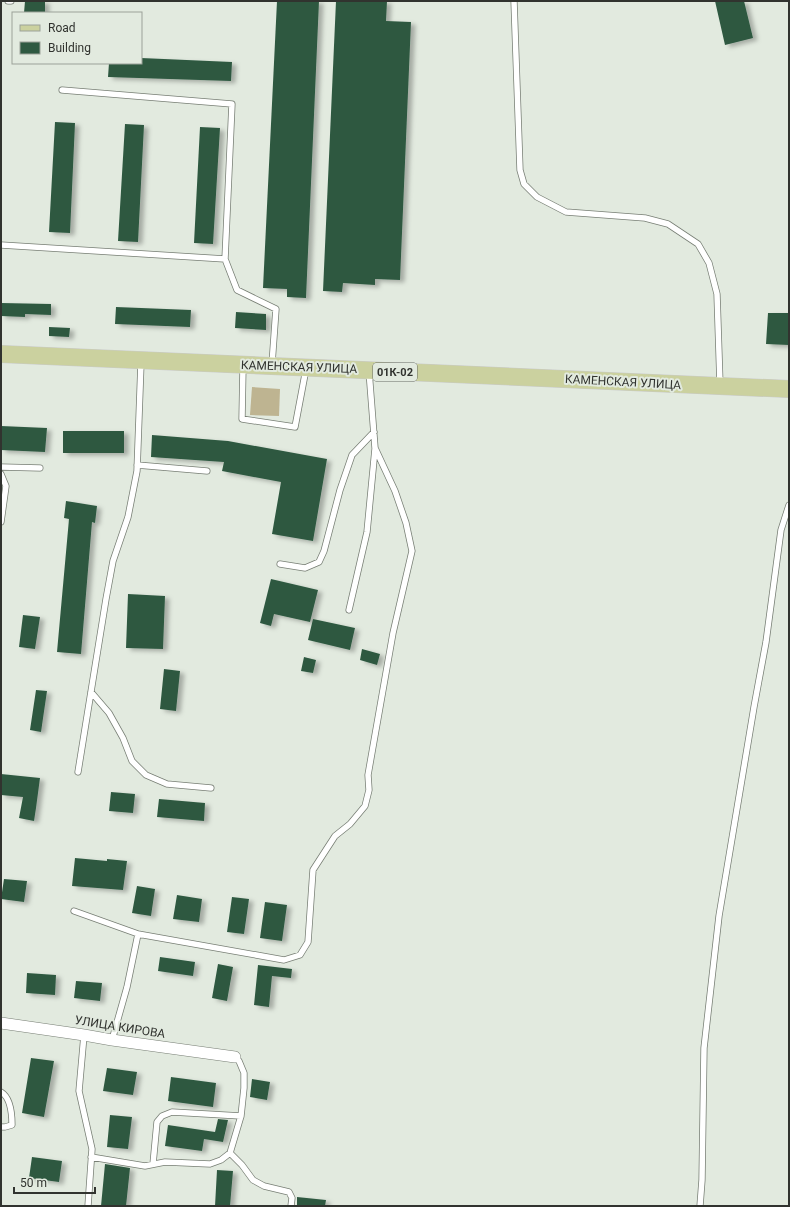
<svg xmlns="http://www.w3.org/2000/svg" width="790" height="1207" font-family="Roboto,sans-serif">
	<defs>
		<filter id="shadow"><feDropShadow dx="4.5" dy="2.5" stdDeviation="2" flood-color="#0004"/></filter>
	</defs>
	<rect width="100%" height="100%" fill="#e2eadf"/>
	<path fill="#beb491" d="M 252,387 L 280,389 L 279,416 L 250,415 Z"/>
	<path fill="#2e5941" filter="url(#shadow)" d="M 25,1 L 45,1 L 45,13 L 24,13 Z
		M 277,1 L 319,1 L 306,298 L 287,297 L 287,289 L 263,288 Z
		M 336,1 L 387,1 L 386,21 L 411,22 L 400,280 L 375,279 L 375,285 L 343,283 L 342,292 L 323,291 Z
		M 715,1 L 744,1 L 753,38 L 725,45 Z
		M 141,58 L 232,62 L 231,81 L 108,77 L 109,63 L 141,63 Z
		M 55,122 L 75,123 L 70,233 L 49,232 Z
		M 125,124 L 144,125 L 138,242 L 118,241 Z
		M 200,127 L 220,128 L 213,244 L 194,243 Z
		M 1,303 L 51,304 L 51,315 L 25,314 L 25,317 L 1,316 Z
		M 116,307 L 191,310 L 190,327 L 115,324 Z
		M 236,312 L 266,314 L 266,330 L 235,328 Z
		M 768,313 L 789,313 L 789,345 L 766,344 Z
		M 49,327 L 70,328 L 69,337 L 49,336 Z
		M 1,426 L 47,428 L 45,452 L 1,450 Z
		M 63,431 L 124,431 L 124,453 L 63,453 Z
		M 152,435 L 228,441 L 327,459 L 313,541 L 272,534 L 281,482 L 222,471 L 224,462 L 151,457 Z
		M 66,501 L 97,506 L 95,523 L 92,522 L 81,654 L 57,652 L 69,519 L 64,518 Z
		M 271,579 L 318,590 L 310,622 L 274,614 L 271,626 L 260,623 Z
		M 128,594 L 165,596 L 163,649 L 126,648 Z
		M 23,615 L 40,617 L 35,649 L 19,647 Z
		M 313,619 L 355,628 L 350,650 L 308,640 Z
		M 362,649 L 380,654 L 377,665 L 360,660 Z
		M 304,657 L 316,660 L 313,673 L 301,671 Z
		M 164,669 L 180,671 L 176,711 L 160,709 Z
		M 36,690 L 47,691 L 41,732 L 30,730 Z
		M 1,774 L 40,778 L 36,808 L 34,821 L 19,818 L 23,797 L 1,795 Z
		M 111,792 L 135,794 L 133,813 L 109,811 Z
		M 159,799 L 205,803 L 204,821 L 157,817 Z
		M 75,858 L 107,861 L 107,859 L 127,861 L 123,890 L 72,886 Z
		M 4,879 L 27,881 L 24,902 L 1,899 Z
		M 137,886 L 155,889 L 151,916 L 132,913 Z
		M 177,895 L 202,899 L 199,922 L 173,919 Z
		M 232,897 L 249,899 L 244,934 L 227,932 Z
		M 265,902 L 287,905 L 282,941 L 260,938 Z
		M 160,957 L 195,962 L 193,976 L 158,971 Z
		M 218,964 L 233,967 L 227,1001 L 212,998 Z
		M 258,965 L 292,969 L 291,978 L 272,976 L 269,1007 L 254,1005 Z
		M 27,973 L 56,975 L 55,995 L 26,993 Z
		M 76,981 L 102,983 L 100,1001 L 74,998 Z
		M 31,1058 L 54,1061 L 44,1117 L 22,1113 Z
		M 107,1068 L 137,1072 L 133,1095 L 103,1091 Z
		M 171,1077 L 216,1083 L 213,1107 L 168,1101 Z
		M 252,1079 L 270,1082 L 267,1100 L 250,1097 Z
		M 110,1115 L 132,1117 L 128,1149 L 107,1147 Z
		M 218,1119 L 228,1120 L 223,1142 L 204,1139 L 202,1151 L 165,1146 L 168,1125 L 215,1132 Z
		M 32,1157 L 62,1161 L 59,1182 L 29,1178 Z
		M 105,1164 L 130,1168 L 126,1206 L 101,1206 Z
		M 217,1170 L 233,1171 L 230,1206 L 215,1206 Z
		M 297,1197 L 326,1200 L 325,1206 L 297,1206 Z"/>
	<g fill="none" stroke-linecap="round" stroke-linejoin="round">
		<g stroke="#777e74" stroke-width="7">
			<path id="service" d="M 8,1 L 11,1
				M 514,1 L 520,170 L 524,184 L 537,197 L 566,212 L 645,218 L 668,224 L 698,244 L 709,263 L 717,294 L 720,384
				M 62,90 L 232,104 L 225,259
				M 1,245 L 225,259 L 237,290 L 276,309 L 272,364
				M 243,367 L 242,419 L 295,427 L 306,369
				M 137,465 L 207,471
				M 1,467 L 40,468
				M 1,474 L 6,486 L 1,522
				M 280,564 L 305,568 L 319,562 L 324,551 L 340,490 L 352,455 L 374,432
				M 349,610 L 367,532 L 375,449
				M 91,692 L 109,713 L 123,738 L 132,761 L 146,775 L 167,784 L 211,788
				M 78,772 L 106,599 L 113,561 L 128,517 L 137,471 L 141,363
				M 74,911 L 141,935
				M 84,1035 L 79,1091 L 92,1149 L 88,1206
				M 112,1040 L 127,987 L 138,934 L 284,960 L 300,955 L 308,942 L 313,870 L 335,836 L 350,824 L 365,806 L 369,790 L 368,775 L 393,633 L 412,551 L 406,523 L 395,491 L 375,448 L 369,371
				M 1,1092 C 11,1098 12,1114 12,1125 L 5,1127 L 1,1127
				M 230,1153 L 242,1165 L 253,1180 L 264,1186 L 289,1192 L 292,1198 L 291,1206
				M 91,1157 L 145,1166 L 165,1162 L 210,1164 L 221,1160 L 230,1153 L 241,1116 L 244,1088 L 244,1073 L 239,1061 L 235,1057
				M 153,1164 L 157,1122 L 162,1116 L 172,1112 L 241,1116
				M 700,1206 L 702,1180 L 704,1048 L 719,916 L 754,707 L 766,642 L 781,530 L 789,505"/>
		</g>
		<g stroke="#777e74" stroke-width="12">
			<path id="minor" d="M 1,1023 L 84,1035 L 112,1040 L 235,1057"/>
		</g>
		<g stroke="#c9cac9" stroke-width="18">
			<path id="primary" d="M 1,354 L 789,389"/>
		</g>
		<use href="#service" stroke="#fff" stroke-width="5.5"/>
		<use href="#minor" stroke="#fff" stroke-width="11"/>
		<use href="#primary" stroke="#cbd19f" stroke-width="17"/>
	</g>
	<g text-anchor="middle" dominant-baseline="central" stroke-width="4" stroke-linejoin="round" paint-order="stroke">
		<rect fill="#e2eadf" stroke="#666a64" stroke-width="1" x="373" y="363" width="44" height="18" rx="3"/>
		<g font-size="11" font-weight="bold" fill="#31332f">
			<text x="395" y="372">01К-02</text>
		</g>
		<g font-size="12" fill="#31332f" stroke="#e2eadf">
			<text transform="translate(299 367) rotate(2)">КАМЕНСКАЯ УЛИЦА</text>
			<text transform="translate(623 382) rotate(3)">КАМЕНСКАЯ УЛИЦА</text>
			<text transform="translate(120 1027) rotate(9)">УЛИЦА КИРОВА</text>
		</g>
	</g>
	<rect width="790" height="1207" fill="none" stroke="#31332f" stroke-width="4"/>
	<rect x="12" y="12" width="130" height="52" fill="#e2eadf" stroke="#9ba199"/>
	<rect x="20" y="25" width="20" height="6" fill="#cbd19f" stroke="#9ba199"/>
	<text x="48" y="32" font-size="12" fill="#31332f">Road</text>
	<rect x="20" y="42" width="20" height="12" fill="#2e5941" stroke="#9ba199"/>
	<text x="48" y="52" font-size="12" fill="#31332f">Building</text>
	<path d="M14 1187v6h81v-6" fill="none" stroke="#31332f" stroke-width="2"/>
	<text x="20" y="1187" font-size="12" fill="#31332f" stroke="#e2eadf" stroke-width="3" paint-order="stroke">50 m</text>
</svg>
